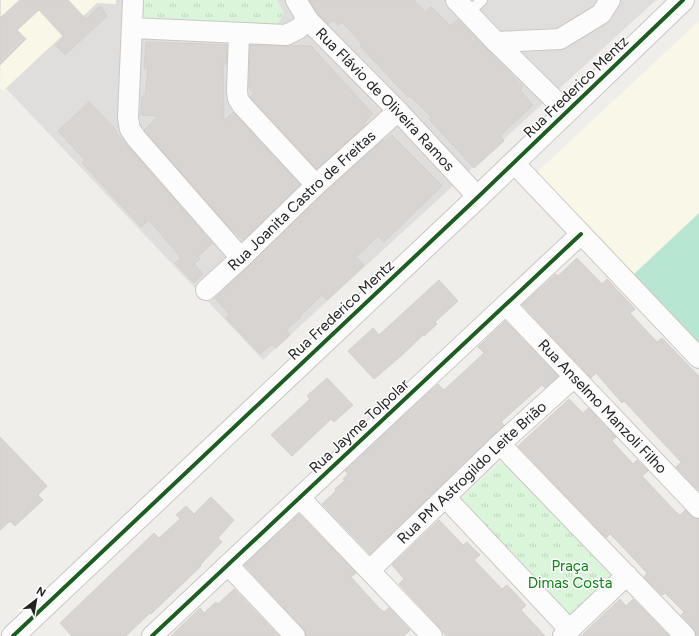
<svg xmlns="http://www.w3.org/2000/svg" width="699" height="636" font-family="Figtree,sans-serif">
	<defs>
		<pattern id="park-tufts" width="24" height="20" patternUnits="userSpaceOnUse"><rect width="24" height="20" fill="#daf5da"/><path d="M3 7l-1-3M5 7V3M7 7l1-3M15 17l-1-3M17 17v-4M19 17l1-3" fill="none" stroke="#bbd2bb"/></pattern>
	</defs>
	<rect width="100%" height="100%" fill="#f0eeeb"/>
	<path fill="#dfdedc" d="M 0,0 L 656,0 L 263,360 L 0,82 Z"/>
	<path fill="#f8f7e8" d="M 1,0 L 116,0 L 116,4 L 97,3 L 3,91 L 0,88 Z
		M 699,21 L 699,348 L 535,174 Z"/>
	<path fill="url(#park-tufts)" d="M 144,0 L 277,0 L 284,13 L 277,26 L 143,20 Z
		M 503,460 L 612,577 L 569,617 L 459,500 Z"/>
	<path fill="#b7e6d2" d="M 699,213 L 699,346 L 633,275 Z"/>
	<path fill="#d7d4d2" stroke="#d3d0cc" d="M 20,0 L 68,0 L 86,19 L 100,6 L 107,16 L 65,55 L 55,45 L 64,37 L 39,10 L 17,30 L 26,39 L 0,65 L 0,18 Z
		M 309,0 L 414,0 L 425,12 L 431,7 L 450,26 L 458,19 L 523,87 L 520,90 L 533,105 L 500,136 L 504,141 L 474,168 L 429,119 L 431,117 L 410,96 L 408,97 L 360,46 L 362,44 L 342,22 L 338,25 L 333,20 L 328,24 L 317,13 Z
		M 146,42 L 227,45 L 226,65 L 223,61 L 224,121 L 233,112 L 300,185 L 243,240 L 229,227 L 144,130 L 158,116 L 141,115 L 142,96 L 145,96 L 148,68 L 144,68 Z
		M 250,45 L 311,46 L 373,114 L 365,122 L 367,124 L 317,169 L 250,97 L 254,93 L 249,88 Z
		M 89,102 L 116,130 L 116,132 L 212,243 L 198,257 L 200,259 L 194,264 L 203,274 L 194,283 L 175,263 L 181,258 L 149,220 L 141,227 L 82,163 L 85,160 L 58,131 Z
		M 392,135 L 442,186 L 384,242 L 378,236 L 356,257 L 364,265 L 327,300 L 322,295 L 300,316 L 301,317 L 286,330 L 290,335 L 276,348 L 272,344 L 260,354 L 226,318 L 230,315 L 215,298 L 324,193 L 383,140 L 384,142 Z
		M 577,258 L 602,284 L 607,279 L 635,309 L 630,313 L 657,342 L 662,338 L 699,376 L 699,491 L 676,467 L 681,462 L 651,430 L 624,401 L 622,403 L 596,373 L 591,378 L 522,305 L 556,274 L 558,276 Z
		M 439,280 L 458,301 L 435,322 L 437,324 L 424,336 L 423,335 L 400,357 L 374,379 L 348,351 L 373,328 L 379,335 Z
		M 505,321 L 558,376 L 545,388 L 542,385 L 501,422 L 504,425 L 370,554 L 322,504 L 336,491 L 335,489 L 345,480 L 343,479 L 348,474 L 345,471 L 400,419 L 438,384 L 444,390 L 484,353 L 478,347 Z
		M 327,378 L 353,405 L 334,422 L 331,419 L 292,456 L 271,435 L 310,399 L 307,396 Z
		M 569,399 L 583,413 L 588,408 L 616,437 L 612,441 L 633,464 L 637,460 L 648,471 L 642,476 L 676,512 L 680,515 L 685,510 L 691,516 L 699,519 L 699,636 L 696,636 L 693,628 L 681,615 L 684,612 L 665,593 L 662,595 L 644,577 L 647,573 L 619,543 L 610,534 L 606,538 L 518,446 Z
		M 0,437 L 47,486 L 38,495 L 43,500 L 15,526 L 10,521 L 0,530 Z
		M 211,497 L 234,520 L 218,538 L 222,542 L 200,565 L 201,566 L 151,614 L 150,613 L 126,636 L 72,636 L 60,623 L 154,533 L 159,538 L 180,519 L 176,515 L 186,506 L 194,514 Z
		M 299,514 L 356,573 L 351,577 L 379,608 L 384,612 L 389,608 L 410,630 L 404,636 L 306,636 L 303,628 L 244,565 Z
		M 439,520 L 463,545 L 467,542 L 480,555 L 474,560 L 502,589 L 507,585 L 526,605 L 521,610 L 545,636 L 446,636 L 440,628 L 399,584 L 404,579 L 392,565 Z
		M 234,589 L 279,636 L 171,636 L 200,608 L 204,613 L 216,602 L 218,604 Z
		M 620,599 L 626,606 L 633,599 L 669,636 L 581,636 Z"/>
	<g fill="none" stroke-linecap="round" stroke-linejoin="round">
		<g stroke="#c9c8c7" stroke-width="12">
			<path id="service" d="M 468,13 L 482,0"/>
		</g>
		<g stroke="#c9c8c7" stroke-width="22">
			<g id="minor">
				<path d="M 133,0 L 128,118 L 130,129 L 136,138 L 241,258"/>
				<path id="s1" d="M 296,0 L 308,20 L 398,111 L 478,197"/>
				<path d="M 456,0 L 496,42 L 567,112"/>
				<path d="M 133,28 L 286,35 L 298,29 L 308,20"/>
				<path d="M 239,33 L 237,91 L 238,99 L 242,105 L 316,185"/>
				<path d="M 496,42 L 560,39 L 601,14 L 610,0"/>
				<path d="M 514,163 L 699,358"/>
				<path id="s2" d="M 206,290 L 241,258 L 316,185 L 398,111"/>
				<path id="s3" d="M 506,305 L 699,508"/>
				<path d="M 500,444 L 685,636"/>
				<path d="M 300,498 L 432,636"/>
				<path d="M 446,498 L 570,630"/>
				<path d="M 228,565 L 295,636"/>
				<path id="s4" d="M 370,570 L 500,444 L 574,377"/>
				<path d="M 152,636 L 581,234"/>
				<path d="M 563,636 L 627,575"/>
			</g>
		</g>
		<g stroke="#c9c8c7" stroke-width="24">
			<path id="tertiary" d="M 13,636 L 478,197 L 683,0"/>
		</g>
		<use href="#service" stroke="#fdfcfc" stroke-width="10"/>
		<use href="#minor" stroke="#fdfcfc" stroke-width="20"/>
		<use href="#tertiary" stroke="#fdfcfc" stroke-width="22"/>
		<g stroke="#fff" stroke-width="6">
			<path id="cycleway" d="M 13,636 L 478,197 L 683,0
				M 152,636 L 581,234"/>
		</g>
		<use href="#cycleway" stroke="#1b5e20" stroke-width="4"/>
	</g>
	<g text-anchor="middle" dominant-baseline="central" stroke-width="3" stroke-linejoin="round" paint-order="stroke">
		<g font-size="15" fill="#222" stroke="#fff">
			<text transform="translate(576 87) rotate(-44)">Rua Frederico Mentz</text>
			<text stroke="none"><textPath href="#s1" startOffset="134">Rua Flávio de Oliveira Ramos</textPath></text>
			<text stroke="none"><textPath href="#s2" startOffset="131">Rua Joanita Castro de Freitas</textPath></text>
			<text transform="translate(341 310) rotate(-43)">Rua Frederico Mentz</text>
			<text stroke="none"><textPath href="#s3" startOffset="140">Rua Anselmo Manzoli Filho</textPath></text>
			<text transform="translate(359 426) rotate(-43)">Rua Jayme Tolpolar</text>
			<text stroke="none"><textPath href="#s4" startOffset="141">Rua PM Astrogildo Leite Brião</textPath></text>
		</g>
		<g font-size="15" fill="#0c8416" stroke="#fff">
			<text x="570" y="566">Praça<tspan x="570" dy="17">Dimas Costa</tspan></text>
		</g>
	</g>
	<g transform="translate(36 600) rotate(31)" stroke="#ffffff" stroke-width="3" paint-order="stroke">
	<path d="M0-3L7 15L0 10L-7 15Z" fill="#222222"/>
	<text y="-6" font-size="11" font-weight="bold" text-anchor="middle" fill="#222222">N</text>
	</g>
</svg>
